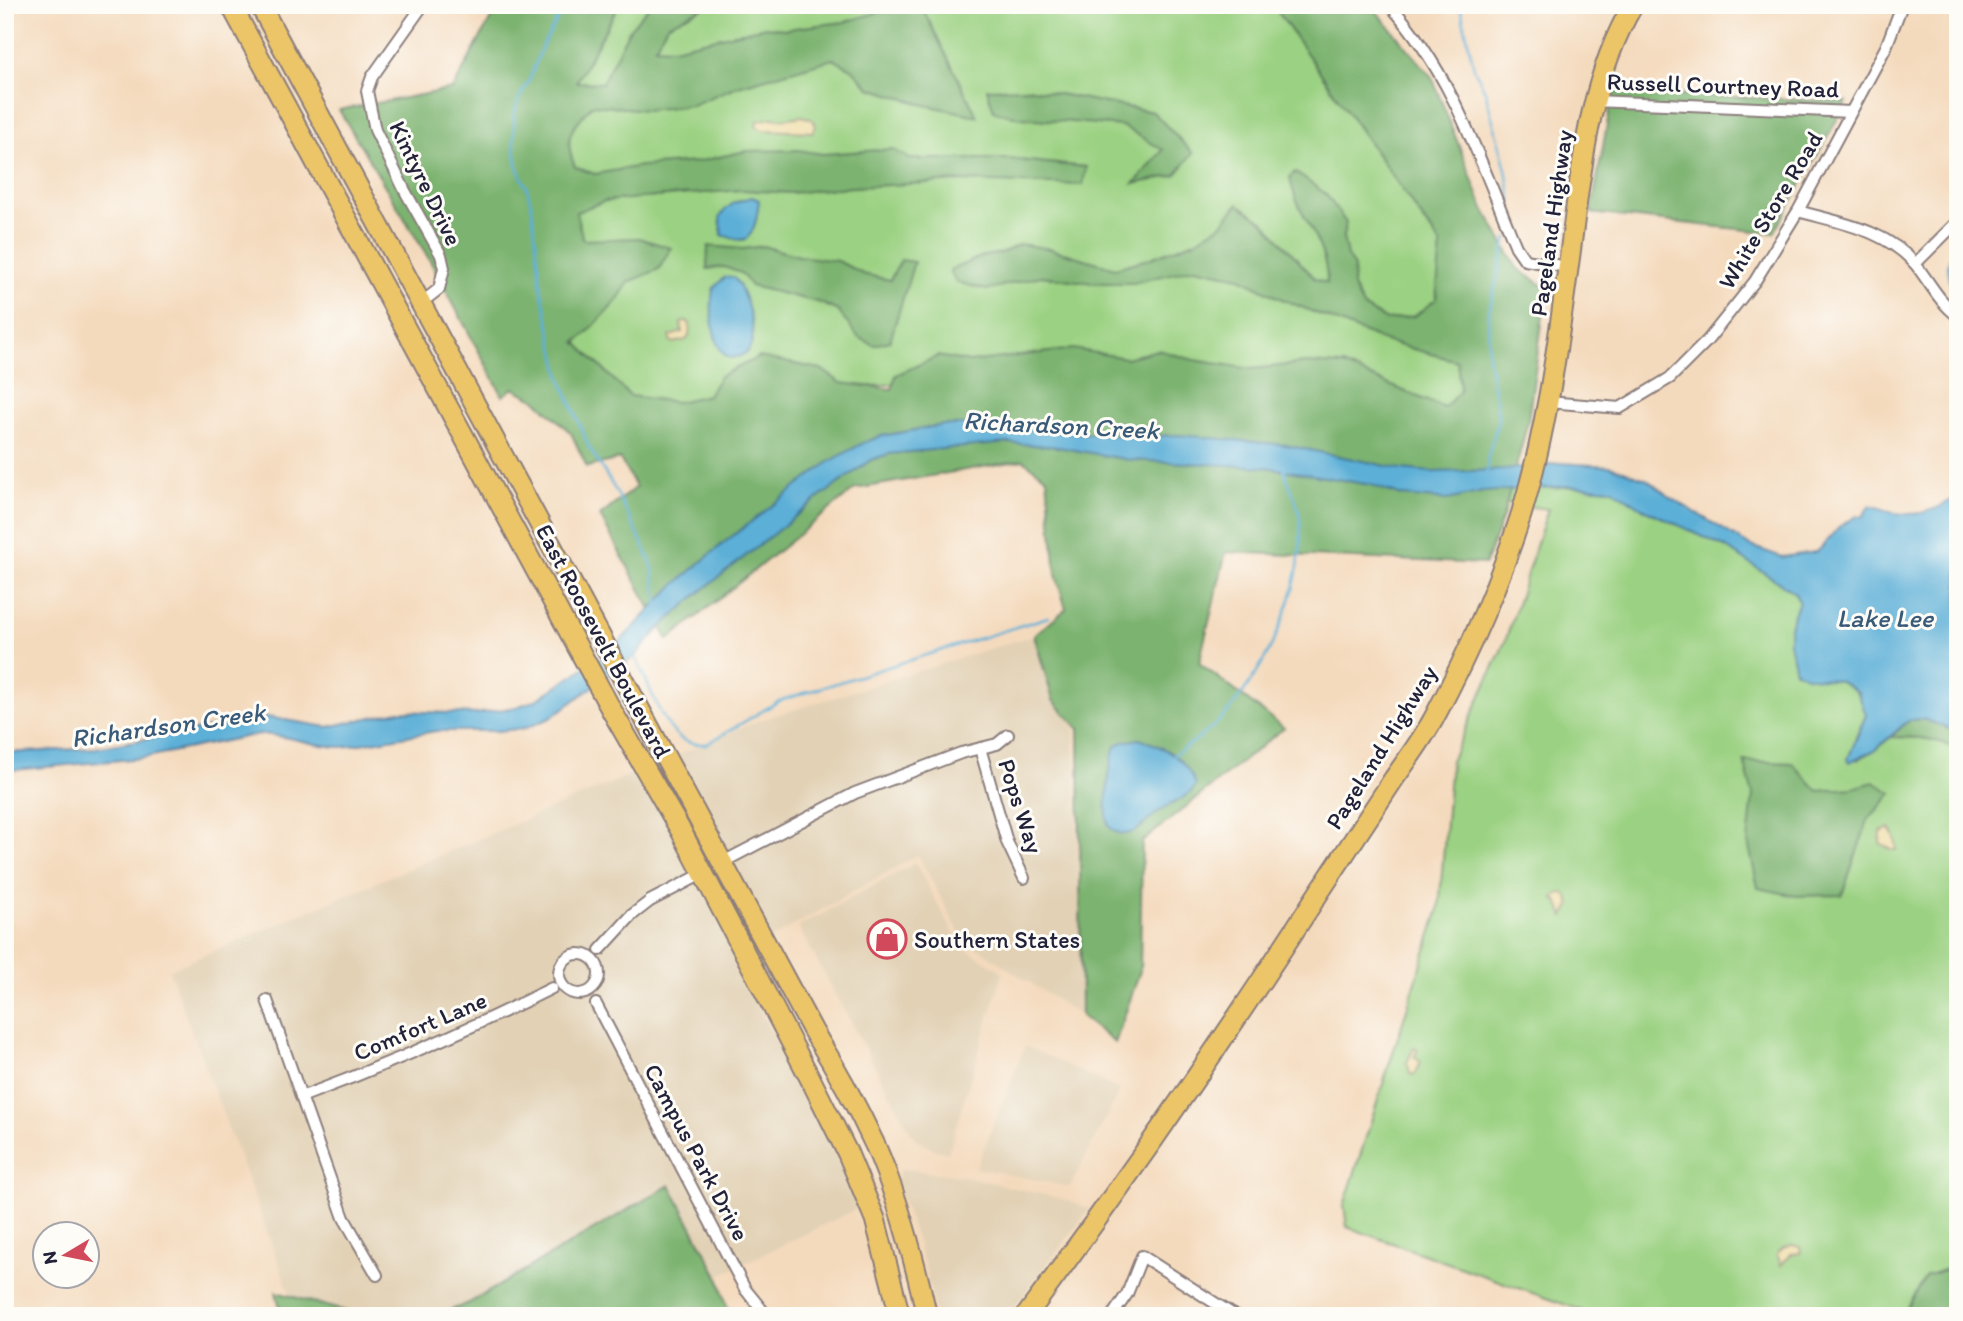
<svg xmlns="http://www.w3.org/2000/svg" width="1963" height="1321" font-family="Itim,sans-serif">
	<rect width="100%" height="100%" fill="#fdfcf7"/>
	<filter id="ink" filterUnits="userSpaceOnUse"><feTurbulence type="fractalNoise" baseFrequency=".0143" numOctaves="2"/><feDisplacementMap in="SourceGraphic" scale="14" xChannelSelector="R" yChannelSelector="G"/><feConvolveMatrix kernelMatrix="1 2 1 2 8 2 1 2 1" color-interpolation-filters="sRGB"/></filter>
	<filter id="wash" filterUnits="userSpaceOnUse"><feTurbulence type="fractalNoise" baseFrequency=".00686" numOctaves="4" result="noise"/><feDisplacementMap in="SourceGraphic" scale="28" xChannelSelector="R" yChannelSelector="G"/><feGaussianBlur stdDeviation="1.57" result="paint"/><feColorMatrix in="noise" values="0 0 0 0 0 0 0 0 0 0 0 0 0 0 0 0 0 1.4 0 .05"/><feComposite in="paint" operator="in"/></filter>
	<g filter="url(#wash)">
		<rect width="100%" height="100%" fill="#f4dabd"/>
		<path fill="#e2d1b5" d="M 1034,635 L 1053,700 L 1074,727 L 1081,1016 L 962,938 L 918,855 L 733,960 L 824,1132 L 861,1207 L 718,1276 L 670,1185 L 469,1303 L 436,1316 L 363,1316 L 291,1296 L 169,970 L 758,721 Z
			M 915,863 L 961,946 L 1003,972 L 948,1153 L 933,1149 L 914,1138 L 799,928 L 802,925 Z
			M 1025,1046 L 1120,1090 L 1070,1187 L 976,1168 Z
			M 905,1169 L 967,1177 L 1067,1200 L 1090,1209 L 1007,1316 L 936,1316 L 925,1266 L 897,1183 L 900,1171 Z"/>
		<path fill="#9bd182" stroke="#5e7a5e" stroke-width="2" d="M 619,5 L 1273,5 L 1454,264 L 1504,470 L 1554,488 L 1570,486 L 1613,489 L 1642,508 L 1725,547 L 1795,593 L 1799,602 C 1790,623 1784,641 1796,662 L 1794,669 C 1825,677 1860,677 1866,715 L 1855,739 L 1858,760 L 1875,750 L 1891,737 C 1915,737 1938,737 1958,751 L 1958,1265 L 1926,1276 L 1903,1316 L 1597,1316 L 1347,1227 L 1344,1206 L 1439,909 L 1451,761 L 1505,642 L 1548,509 L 1503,503 L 1034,368 L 617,415 L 580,355 L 552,126 Z"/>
		<path fill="#7cb370" stroke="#4f6a56" stroke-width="2" d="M 498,5 L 619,5 L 576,82 L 602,83 L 629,30 L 650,5 L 709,5 L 667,25 L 655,47 L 673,48 L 764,27 L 786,29 L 844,22 L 904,5 L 921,5 L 977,116 L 925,105 L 870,88 L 852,69 L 833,59 L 735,87 L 692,105 L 646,110 L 592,105 C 572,129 562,135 575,167 L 595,174 L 641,166 L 696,162 L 746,151 L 798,150 L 823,154 L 893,149 L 910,159 L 1010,159 L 1086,167 L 1083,185 L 961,181 L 837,188 L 791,193 L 742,190 L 605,201 L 576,212 L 583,240 L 639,238 L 671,248 L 659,269 L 629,282 L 616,302 L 586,334 L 576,342 L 630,396 L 677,402 L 708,395 L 720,376 L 759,357 L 821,369 L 841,383 L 892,389 L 896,375 L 938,356 L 969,362 L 1073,349 L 1126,358 L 1158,350 L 1194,360 L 1252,369 L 1306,363 L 1343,365 L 1444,408 L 1460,391 L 1457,361 L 1384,341 L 1277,297 L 1239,277 L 1195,268 L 1133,283 L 1093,283 L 1041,276 L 986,290 L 956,282 L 950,270 L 983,256 L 1002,253 L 1020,244 L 1051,249 L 1115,268 L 1148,259 L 1195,241 L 1221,225 L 1238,204 L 1264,222 L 1315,279 L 1327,283 C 1328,242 1296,215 1290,177 L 1295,172 L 1326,194 L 1346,223 L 1343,237 L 1347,256 L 1354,267 L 1353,286 L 1363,307 L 1387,320 L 1415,316 L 1436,299 L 1441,245 L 1273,5 L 1371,5 L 1432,77 L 1483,207 L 1517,268 L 1547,288 L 1528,421 L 1504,514 L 1485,564 L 1226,552 L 1199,663 L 1284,728 L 1142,842 L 1140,971 L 1115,1043 L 1081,1016 L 1079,729 L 1053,700 L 1034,635 L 1066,609 L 1056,574 L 1047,478 L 1023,460 L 855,489 L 668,640 L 600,516 L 636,487 L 620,459 L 587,467 L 571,433 L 536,400 L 513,388 L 503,396 L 429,259 L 339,110 L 453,89 Z
			M 1028,88 L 1153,112 L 1193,153 L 1176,175 L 1134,184 L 1163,150 L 1122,126 L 1021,118 L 994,111 L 987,89 Z
			M 1613,91 L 1847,102 L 1774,233 L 1591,213 Z
			M 708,246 L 743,249 L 763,246 L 799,256 L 838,261 L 863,274 L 890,280 L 901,260 L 914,262 L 890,341 L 874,345 L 859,338 L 838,311 L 821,303 L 751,286 L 741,273 L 724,267 L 707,269 Z
			M 1923,719 L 1958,732 L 1958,751 C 1938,737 1915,737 1891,737 L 1909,720 Z
			M 1744,761 L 1792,763 L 1818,791 L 1852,788 L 1874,782 L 1892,793 L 1868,820 L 1842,895 L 1796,896 L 1758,888 L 1748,842 L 1753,795 Z
			M 670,1185 L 718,1276 L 730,1315 L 436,1316 L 469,1303 Z
			M 1958,1265 L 1958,1316 L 1903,1316 L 1926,1276 Z
			M 276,1292 L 363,1316 L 282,1316 Z"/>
		<path fill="#eeda9e" stroke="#887e6c" stroke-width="2" d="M 802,116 C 809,118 813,118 816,126 L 813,132 L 762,130 L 756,126 L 757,121 L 771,118 L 782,119 Z
			M 687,321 L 690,324 L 689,336 L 686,340 L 673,343 L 670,340 L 670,336 L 682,332 L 681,323 Z
			M 1890,828 L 1895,838 L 1897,850 L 1892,850 L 1880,843 L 1881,832 Z
			M 1561,893 L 1567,895 L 1571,904 L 1564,916 L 1557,900 L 1554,900 L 1555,897 Z
			M 1414,1048 L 1418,1050 L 1414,1057 L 1421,1062 L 1416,1073 L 1413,1075 L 1410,1073 L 1407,1062 Z
			M 1792,1245 L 1800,1247 L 1801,1253 L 1791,1254 L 1781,1265 L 1777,1254 L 1783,1248 Z"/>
		<path fill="#5bafd7" stroke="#3e6889" stroke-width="2" d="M 752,197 L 759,200 C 758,210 756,234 745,239 C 739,242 728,237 722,235 L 720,217 C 728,204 737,201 752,197 Z
			M 1958,247 L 1958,296 C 1946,282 1943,259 1958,247 Z
			M 725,277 L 733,277 C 745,288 759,334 749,349 C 745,356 737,357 730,358 C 711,350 710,307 713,289 Z
			M 943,425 L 965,425 L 1140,437 L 1178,435 L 1246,441 L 1286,445 L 1401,469 L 1432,472 L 1504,470 L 1561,463 L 1610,466 L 1646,479 L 1670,497 L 1751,546 L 1782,557 L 1815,552 L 1820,549 L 1840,526 L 1857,516 L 1863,516 C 1864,515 1868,507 1869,507 C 1875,504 1885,510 1890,512 C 1916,518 1938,511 1958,495 L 1958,732 L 1923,719 L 1909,720 L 1875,750 L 1850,762 L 1848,759 L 1866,715 L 1858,692 L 1840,681 L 1806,676 L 1795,671 C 1796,659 1788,650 1789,637 C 1789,625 1794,613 1799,602 L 1795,593 L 1725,547 L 1642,508 L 1613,489 L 1570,486 L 1483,492 L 1447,500 L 1402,496 L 1371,485 L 1266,467 L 1129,460 L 1058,447 L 1008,443 L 889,454 L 871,460 L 820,497 L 699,593 L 660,628 L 635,656 L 550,718 L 526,728 L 500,731 L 436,731 L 343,747 C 314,747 288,735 259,734 L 142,758 L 5,771 L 5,753 L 96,748 L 267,717 L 328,727 L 399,711 L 476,714 L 516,707 L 536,700 L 614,648 L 672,587 L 726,541 L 829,462 L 863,443 L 881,436 Z
			M 1139,739 C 1165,747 1186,758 1196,785 C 1189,798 1173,802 1161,810 C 1151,816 1141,830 1130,833 C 1122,836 1110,831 1108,823 C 1104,809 1110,760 1115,747 L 1123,742 Z"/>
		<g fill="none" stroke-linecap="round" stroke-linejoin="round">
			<path stroke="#5bafd7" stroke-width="2.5" d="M 566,5 L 542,46 L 529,81 L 519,98 L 514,115 L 514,143 L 518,169 L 527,188 L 532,208 L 542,293 L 561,379 L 589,447 L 616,491 L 644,547 L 652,565 L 658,603
				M 1460,5 L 1474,68 L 1485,91 L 1506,169 L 1511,200 L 1510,218
				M 1952,304 L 1958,291
				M 1954,338 L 1958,363
				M 1487,472 L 1488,457 L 1498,421 L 1497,407 L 1488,356 L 1489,311 L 1507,238
				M 633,654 C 648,677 658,721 680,738 C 688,744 697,744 707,744 L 779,701 L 1048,617
				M 1174,755 C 1192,743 1210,731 1225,715 C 1269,665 1306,587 1300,519 C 1299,500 1287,485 1284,468"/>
		</g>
	</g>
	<g filter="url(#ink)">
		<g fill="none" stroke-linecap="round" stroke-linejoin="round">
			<g stroke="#8b7e7c" stroke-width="14">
				<path id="street" d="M 1390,5 C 1453,75 1480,161 1516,247 L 1525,260 L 1568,267
					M 1594,101 L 1851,112
					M 1798,211 C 1840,223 1886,229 1916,265 C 1930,283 1940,303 1958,316
					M 1915,264 L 1958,221
					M 421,303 L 439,289 L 444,268 L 441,255 L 405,191 L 375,130 L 367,91 L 372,77 L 423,5
					M 1548,402 L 1620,408 L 1670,378 L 1707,341 L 1755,281 L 1798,211 L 1886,47 L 1902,5
					M 980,748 L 1007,842 L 1024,878
					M 723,862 L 855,793 L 961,753 L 997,744 L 1008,735
					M 600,950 L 632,915 L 650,901 L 702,874
					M559 974a20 20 0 1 1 40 0a20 20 0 1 1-40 0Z
					M 267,1000 L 344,1218 L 377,1275
					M 596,1004 L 745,1289 L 767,1316
					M 301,1097 C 387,1065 470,1029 552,988
					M 1112,1316 L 1127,1294 L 1142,1256 L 1235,1316"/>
			</g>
			<g stroke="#8b7e7c" stroke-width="23">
				<path id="highway" d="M 231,5 L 612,711 L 681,831 L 812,1082 L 848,1154 L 875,1219 L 900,1316
					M 260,5 L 813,1031 C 836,1068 857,1106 875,1145 C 897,1194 915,1263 927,1316
					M 1026,1316 C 1127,1180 1224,1040 1316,897 C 1342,858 1367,819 1393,780 C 1407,760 1422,740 1434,718 C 1468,654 1499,584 1521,515 C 1547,430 1558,342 1570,254 C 1581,169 1589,80 1633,5"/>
			</g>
			<use href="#street" stroke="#fff" stroke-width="10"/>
			<use href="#highway" stroke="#edc569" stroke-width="19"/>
		</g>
	</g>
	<defs>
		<g id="shop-ring" transform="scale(2.0125)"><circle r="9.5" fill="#fdfcf7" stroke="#d1495b" stroke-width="1.5"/><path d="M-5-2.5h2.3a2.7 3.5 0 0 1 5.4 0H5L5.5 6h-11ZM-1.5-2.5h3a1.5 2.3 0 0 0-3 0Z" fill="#d1495b"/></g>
	</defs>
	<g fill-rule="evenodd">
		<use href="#shop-ring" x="887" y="939"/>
	</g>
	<g text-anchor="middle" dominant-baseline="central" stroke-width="6" stroke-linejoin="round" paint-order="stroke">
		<g font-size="24" fill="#22223b" stroke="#fdfcf7">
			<text transform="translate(1723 85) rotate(2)">Russell Courtney Road</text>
			<text transform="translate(426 183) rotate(64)">Kintyre Drive</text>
			<text transform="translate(1770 210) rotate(-59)">White Store Road</text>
			<text transform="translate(1551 223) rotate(-82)">Pageland Highway</text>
			<text transform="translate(604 641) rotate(62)">East Roosevelt Boulevard</text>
			<text transform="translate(1381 747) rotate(-58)">Pageland Highway</text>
			<text transform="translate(1021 806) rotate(72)">Pops Way</text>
			<text transform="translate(420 1026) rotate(-23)">Comfort Lane</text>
			<text transform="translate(697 1152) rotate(62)">Campus Park Drive</text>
		</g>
		<g font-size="24" fill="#22223b" stroke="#fdfcf7" text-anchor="start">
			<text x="914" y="939">Southern States</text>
		</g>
		<g font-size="26" font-style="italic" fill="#395a79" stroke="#fdfcf7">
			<text transform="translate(1061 425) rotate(3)">Richardson Creek</text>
			<text x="1885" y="618">Lake Lee</text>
			<text transform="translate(168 725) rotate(-8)">Richardson Creek</text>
		</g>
	</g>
	<rect width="1963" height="1321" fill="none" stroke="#fdfcf7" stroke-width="28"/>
	<g transform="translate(66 1255) rotate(260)"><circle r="33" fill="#fdfcf7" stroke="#a5a5ac" stroke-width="2"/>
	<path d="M0-5L12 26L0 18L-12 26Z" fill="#d1495b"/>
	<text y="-10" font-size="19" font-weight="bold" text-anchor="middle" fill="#22223b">N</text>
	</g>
</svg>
